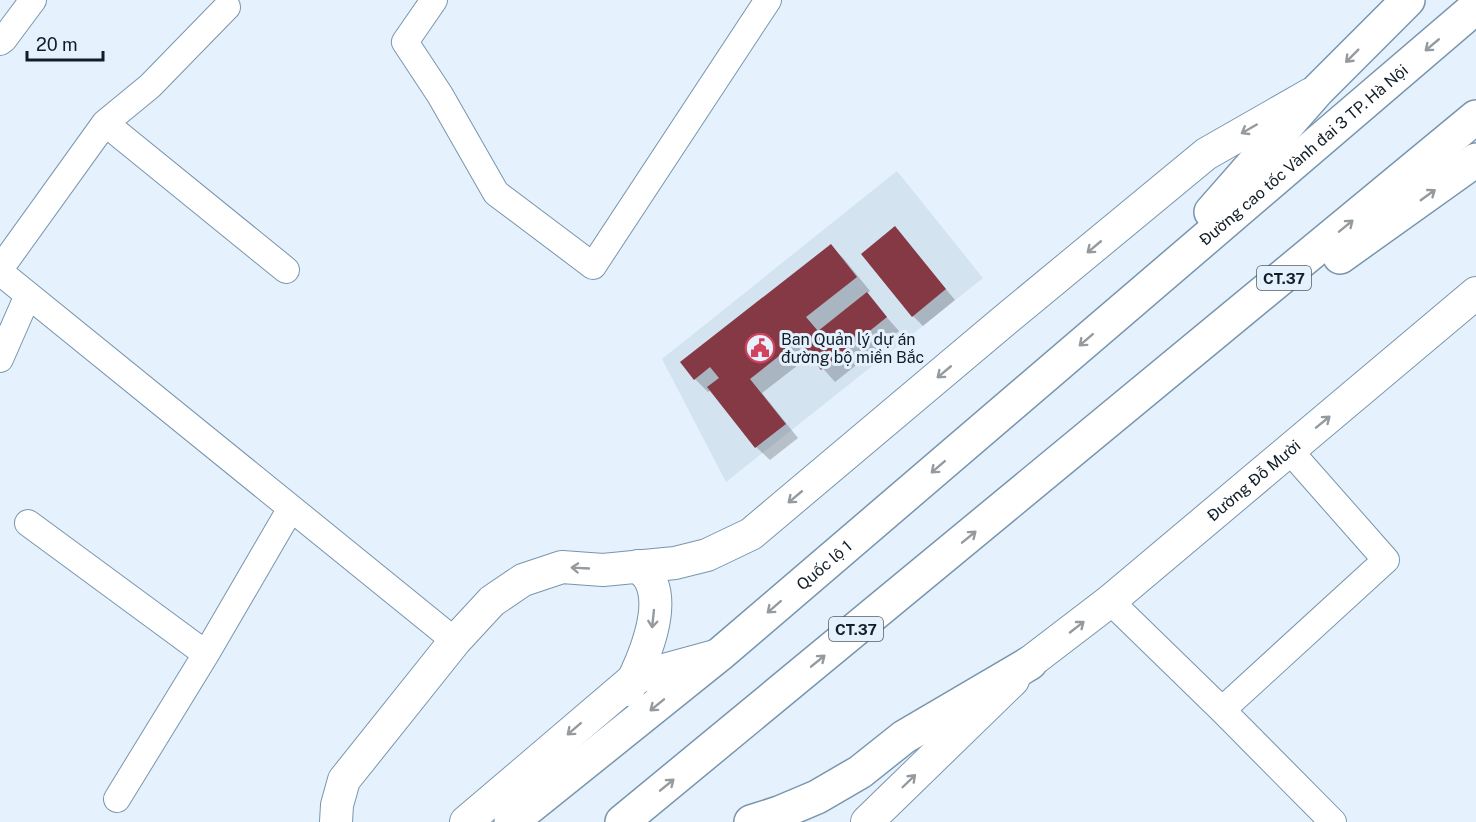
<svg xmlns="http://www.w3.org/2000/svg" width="1476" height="822" font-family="'Public Sans',sans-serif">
	<rect width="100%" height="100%" fill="#e5f1fc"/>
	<path fill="#d4e3f0" d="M 897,171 L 983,278 L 726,482 L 662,359 Z"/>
	<path fill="#0003" d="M 895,228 L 955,300 L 923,326 L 913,316 Z
		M 831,246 L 844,259 L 870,291 L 866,294 L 899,331 L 835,382 L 811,355 L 762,393 L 798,438 L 770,460 L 756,447 L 711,390 L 708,392 L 695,379 Z"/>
	<path fill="#843944" d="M 895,226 L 946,289 L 912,317 L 861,254 Z
		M 831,244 L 857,277 L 806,317 L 818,331 L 867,292 L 887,317 L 821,370 L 798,341 L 750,379 L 786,424 L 755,448 L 707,387 L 719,378 L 710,367 L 694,380 L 680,362 Z"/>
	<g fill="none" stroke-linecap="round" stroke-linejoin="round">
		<g stroke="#7895ae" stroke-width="28">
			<path id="minor" d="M 434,0 L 405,42 L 440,95 L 496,193 L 593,266 L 768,0
				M 0,42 L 4,39 L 33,0
				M 105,123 L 150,86 L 227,7
				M 0,269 L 105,123 L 286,270
				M 0,272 L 455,641
				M 0,359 L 28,295
				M 28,523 L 206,654 L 291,508
				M 1110,601 L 1222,710 L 1333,822
				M 1222,710 L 1386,560 L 1289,450
				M 117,799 L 206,654"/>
		</g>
		<g stroke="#7895ae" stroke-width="34">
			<g id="major">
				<path id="s1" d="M 1008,679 L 1110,601 L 1476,293"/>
				<path d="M 628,690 C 642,663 668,606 648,576 C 645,573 641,569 638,566"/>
				<path d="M 336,822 L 337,805 L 344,780 L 455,641 L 492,601 L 523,580 L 562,567 L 603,570 L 675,563 L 707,555 L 751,534 L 1005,320 L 1206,154 L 1311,94"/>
				<path d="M 466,822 L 635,678 L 719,655"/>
				<path d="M 867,822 L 1013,680"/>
			</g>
		</g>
		<g stroke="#7895ae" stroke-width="36">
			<g id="highway">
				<path d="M 1211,212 L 1318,90 L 1408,0"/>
				<path d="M 1340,257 L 1476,160"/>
				<path id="s2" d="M 511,822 L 719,655 L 1476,7"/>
				<path d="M 622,822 L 1476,117"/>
				<path d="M 751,822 L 779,813 L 817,797 L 860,772 L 904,737 L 1030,663"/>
			</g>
		</g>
		<use href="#minor" stroke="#fff" stroke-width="26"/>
		<use href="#major" stroke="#fff" stroke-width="32"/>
		<use href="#highway" stroke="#fff" stroke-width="33"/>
	</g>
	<defs><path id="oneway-shaft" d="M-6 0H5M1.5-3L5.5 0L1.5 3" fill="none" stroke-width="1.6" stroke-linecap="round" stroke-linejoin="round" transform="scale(1.5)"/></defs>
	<g stroke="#949a9e">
		<use href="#oneway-shaft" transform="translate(1432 45) rotate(140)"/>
		<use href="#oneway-shaft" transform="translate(1352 56) rotate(135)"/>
		<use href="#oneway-shaft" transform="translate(1249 129) rotate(150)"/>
		<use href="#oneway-shaft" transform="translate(1428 195) rotate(-36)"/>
		<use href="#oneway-shaft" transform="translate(1346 226) rotate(-39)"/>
		<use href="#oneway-shaft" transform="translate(1094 247) rotate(140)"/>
		<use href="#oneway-shaft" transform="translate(1086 340) rotate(139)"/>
		<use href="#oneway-shaft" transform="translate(944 372) rotate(140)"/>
		<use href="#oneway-shaft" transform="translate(1323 422) rotate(-39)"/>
		<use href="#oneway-shaft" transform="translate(938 467) rotate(139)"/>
		<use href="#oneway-shaft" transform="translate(795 497) rotate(140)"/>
		<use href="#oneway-shaft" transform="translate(969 537) rotate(-39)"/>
		<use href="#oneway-shaft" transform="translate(580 568) rotate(-177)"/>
		<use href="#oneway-shaft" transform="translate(774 607) rotate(139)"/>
		<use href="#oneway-shaft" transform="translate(653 619) rotate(96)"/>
		<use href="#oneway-shaft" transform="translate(1077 627) rotate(-38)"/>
		<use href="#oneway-shaft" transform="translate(818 661) rotate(-39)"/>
		<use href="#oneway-shaft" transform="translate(657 705) rotate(141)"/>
		<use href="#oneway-shaft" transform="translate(574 729) rotate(139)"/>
		<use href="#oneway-shaft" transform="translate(909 781) rotate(-44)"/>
		<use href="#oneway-shaft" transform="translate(667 785) rotate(-39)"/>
	</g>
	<defs>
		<g id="civic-ring" transform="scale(1.5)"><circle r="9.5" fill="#e5f1fc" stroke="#d2425e" stroke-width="1.5"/><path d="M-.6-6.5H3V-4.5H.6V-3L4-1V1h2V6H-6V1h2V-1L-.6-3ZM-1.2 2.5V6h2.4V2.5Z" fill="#d2425e"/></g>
	</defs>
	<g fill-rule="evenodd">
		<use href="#civic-ring" x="760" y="348"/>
	</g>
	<g text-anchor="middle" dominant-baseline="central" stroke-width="6" stroke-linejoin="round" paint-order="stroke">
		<g fill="#e5f1fc" stroke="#515d67" stroke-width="1.5">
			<rect x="1257" y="266" width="54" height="24" rx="4.5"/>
			<rect x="829" y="617" width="54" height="24" rx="4.5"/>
		</g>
		<g font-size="15" font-weight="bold" fill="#121e27">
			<text x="1284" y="278">CT.37</text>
			<text x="856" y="629">CT.37</text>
		</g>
		<g font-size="16" fill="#121e27" stroke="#e5f1fc">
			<text stroke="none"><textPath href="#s2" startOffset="1036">Đường cao tốc Vành đai 3 TP. Hà Nội</textPath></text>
			<text stroke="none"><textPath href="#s1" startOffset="316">Đường Đỗ Mười</textPath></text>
			<text stroke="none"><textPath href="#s2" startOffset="405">Quốc lộ 1</textPath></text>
		</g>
		<g font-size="16" fill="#121e27" stroke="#e5f1fc" text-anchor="start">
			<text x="781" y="339">Ban Quản lý dự án<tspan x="781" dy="18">đường bộ miền Bắc</tspan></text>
		</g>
	</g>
	<path d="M27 51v9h76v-9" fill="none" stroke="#121e27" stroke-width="3"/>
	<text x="36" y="51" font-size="18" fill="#121e27" stroke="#e5f1fc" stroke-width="4.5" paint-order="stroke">20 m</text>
</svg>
